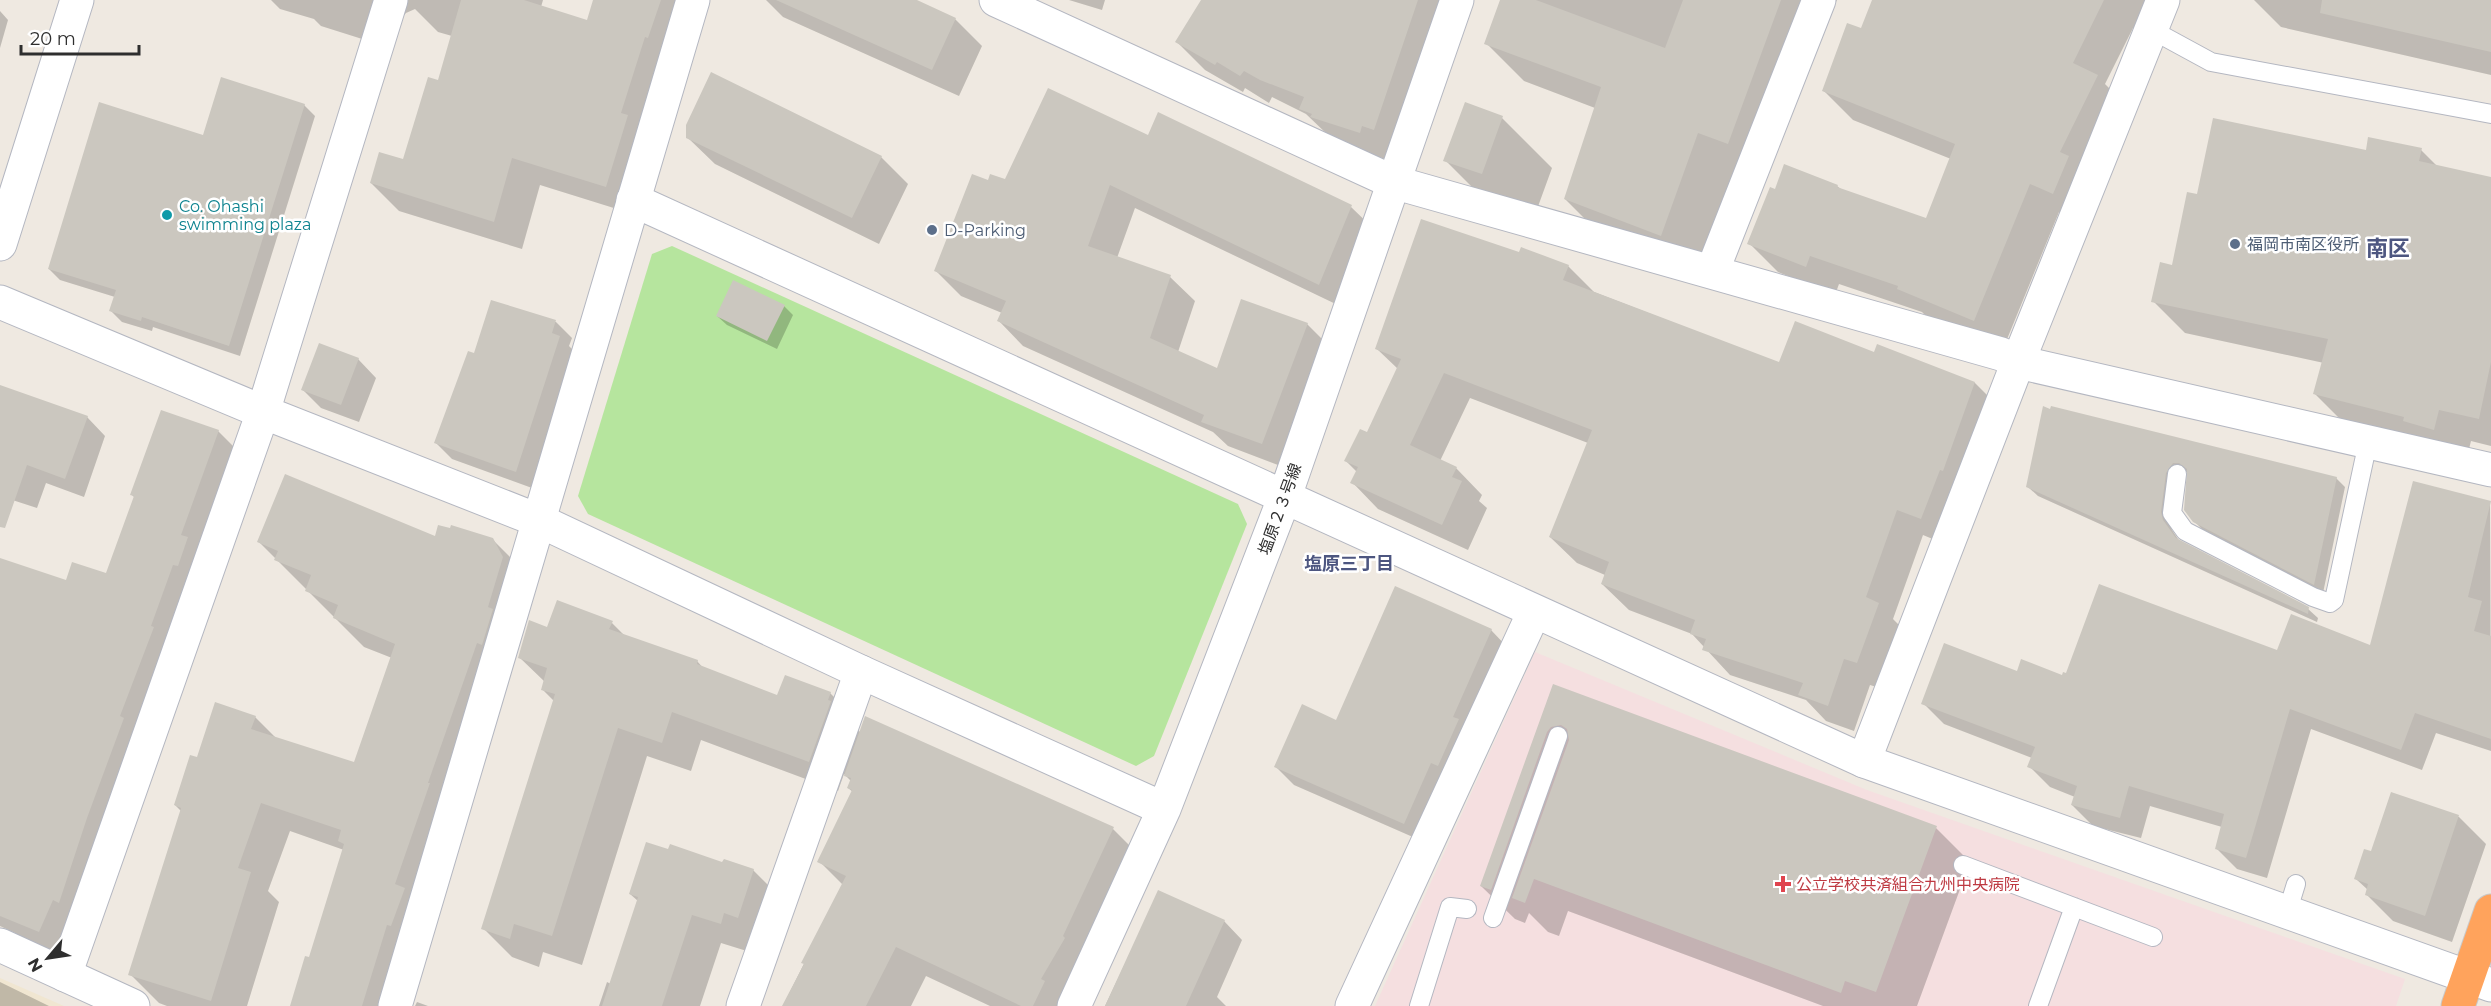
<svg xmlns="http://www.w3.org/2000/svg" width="2491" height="1006" font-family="Montserrat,'Noto Sans JP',sans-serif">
	<rect width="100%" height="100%" fill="#efe9e1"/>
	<path fill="#f0e6d1" d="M 0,978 L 64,1006 L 0,1006 Z"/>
	<path fill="#f5dfe0" d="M 1535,652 L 1867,790 L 2405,979 L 2396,1006 L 1375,1006 Z"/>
	<path fill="#b6e59e" d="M 672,246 L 1238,504 L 1247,524 L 1154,756 L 1136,766 L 588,514 L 578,496 L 652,254 Z"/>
	<path fill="#0003" d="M 271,0 L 543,0 L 541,7 L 588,21 L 595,0 L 692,0 L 633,214 L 540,185 L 522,249 L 399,211 L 371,183 L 404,161 L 439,82 L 452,36 L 438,32 L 415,9 L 406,13 L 378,44 L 321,26 L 314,19 L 280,9 Z
		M 766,0 L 913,0 L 955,19 L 982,46 L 959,96 L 783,17 Z
		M 1069,0 L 1105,0 L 1102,10 Z
		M 1202,0 L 1456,0 L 1388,160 L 1340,144 L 1329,136 L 1306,114 L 1272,97 L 1269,103 L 1245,88 L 1243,92 L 1205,70 L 1177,42 Z
		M 1502,0 L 1837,0 L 1835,4 L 1833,3 L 1699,273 L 1603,237 L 1565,199 L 1595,108 L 1524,81 L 1486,43 Z
		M 1874,0 L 2164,0 L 2147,35 L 2133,28 L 2105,84 L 2126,105 L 2082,222 L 2059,212 L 2003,349 L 1928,318 L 1922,312 L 1839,284 L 1835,295 L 1778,272 L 1749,243 L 1776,191 L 1837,186 L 1842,190 L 1926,220 L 1951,159 L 1853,120 L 1824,91 L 1862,30 Z
		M 2254,0 L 2491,0 L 2491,75 L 2281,27 Z
		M 0,11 L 8,20 L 0,48 Z
		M 304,105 L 315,116 L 240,356 L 153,327 L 152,331 L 122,322 L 111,311 L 115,297 L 60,280 L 49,269 L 204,137 Z
		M 1502,118 L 1552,168 L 1532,223 L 1495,210 L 1445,160 Z
		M 687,137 L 881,157 L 908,184 L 879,244 L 715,164 Z
		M 1148,137 L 1351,207 L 1376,231 L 1344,308 L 1135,208 L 1117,258 L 1170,277 L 1195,301 L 1178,352 L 1218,370 L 1307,324 L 1332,349 L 1286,468 L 1228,446 L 1213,432 L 1023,346 L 999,321 L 1002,313 L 961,296 L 936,271 L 989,182 L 1006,181 Z
		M 2421,150 L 2438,167 L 2491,178 L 2491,446 L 2471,441 L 2466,461 L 2347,426 L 2315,394 L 2324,363 L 2185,333 L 2153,301 L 2174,267 L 2198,196 L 2367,152 Z
		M 1520,254 L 1568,266 L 1594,292 L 1780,364 L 1875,354 L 1878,346 L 1975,383 L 2001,409 L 1947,545 L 1923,535 L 1893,619 L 1904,630 L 1883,689 L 1870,685 L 1854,731 L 1826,721 L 1806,700 L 1730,675 L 1692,634 L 1629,610 L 1602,584 L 1605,575 L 1577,563 L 1550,537 L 1588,443 L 1470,398 L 1440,461 L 1456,468 L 1482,495 L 1479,501 L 1487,508 L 1468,550 L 1378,509 L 1352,482 L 1357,472 L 1346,461 L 1368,434 L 1398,369 L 1377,349 Z
		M 492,301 L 556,322 L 572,338 L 569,346 L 576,353 L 532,488 L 452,459 L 436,443 L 475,354 Z
		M 784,306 L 793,315 L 777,349 L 727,325 L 717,316 Z
		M 358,359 L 376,378 L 359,422 L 321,408 L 303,390 Z
		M 0,387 L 87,417 L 105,436 L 84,497 L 46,483 L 37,508 L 0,496 Z
		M 2044,408 L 2336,478 L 2345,487 L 2323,593 L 2204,531 L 2194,521 L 2188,472 L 2183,472 L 2170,523 L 2172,530 L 2180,542 L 2308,609 L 2318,618 L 2317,622 L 2038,496 L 2028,487 Z
		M 218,431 L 250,463 L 71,963 L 25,943 L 15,933 L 0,926 L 0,559 L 67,582 L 107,575 L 135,498 L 131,494 Z
		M 2490,502 L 2491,751 L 2436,733 L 2422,770 L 2311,729 L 2267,878 L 2237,869 L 2216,848 L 2222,827 L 2150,806 L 2141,838 L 2093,826 L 2072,805 L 2075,797 L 2050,787 L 2029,766 L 2032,758 L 1944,724 L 1923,703 L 2017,673 L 2063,676 L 2278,652 L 2371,647 Z
		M 436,538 L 492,539 L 521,568 L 517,634 L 521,639 L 511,673 L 507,671 L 400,1006 L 291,1006 L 310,959 L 344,850 L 290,831 L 268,891 L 279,902 L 247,1006 L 167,1006 L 159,1003 L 130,974 L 181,811 L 175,805 L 198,759 L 255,717 L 277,739 L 355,764 L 392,658 L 364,647 L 259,542 Z
		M 612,623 L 626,637 L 697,661 L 704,669 L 778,697 L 830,693 L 860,723 L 857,729 L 861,733 L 1113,829 L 1143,859 L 1072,1006 L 990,1006 L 926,976 L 911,1006 L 783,1006 L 843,885 L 819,861 L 853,792 L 848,788 L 851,781 L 844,774 L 838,791 L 701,740 L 691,771 L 647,756 L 582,965 L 543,952 L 539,967 L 512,957 L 483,928 L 554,701 L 543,690 L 545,682 L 519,657 L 548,628 Z
		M 1491,630 L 1509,649 L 1422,841 L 1294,785 L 1276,767 L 1337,722 Z
		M 1553,686 L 1936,828 L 1970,862 L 1917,1006 L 1823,1006 L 1568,911 L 1559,936 L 1548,932 L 1529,913 L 1525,923 L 1515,919 L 1481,886 Z
		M 2391,794 L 2459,817 L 2486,844 L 2452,942 L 2393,921 L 2366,894 L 2368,890 L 2356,879 L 2372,853 Z
		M 724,864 L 753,870 L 782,899 L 750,952 L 721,943 L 700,1006 L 599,1006 L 607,982 L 611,984 L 638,901 L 630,894 Z
		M 1159,892 L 1224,921 L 1242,940 L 1217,997 L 1226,1006 L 1105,1006 Z
		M 0,982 L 49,1006 L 0,1006 Z
		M 417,1002 L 428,1006 L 415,1006 Z"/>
	<path fill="#cbc7bf" d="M 461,0 L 524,0 L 587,20 L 593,0 L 661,0 L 648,38 L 645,37 L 621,113 L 628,115 L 606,187 L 512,158 L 494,222 L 370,183 L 379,152 L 403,159 L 428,77 L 438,80 Z
		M 776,0 L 917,0 L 956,18 L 932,70 Z
		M 1201,0 L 1418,0 L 1374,130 L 1362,126 L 1360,133 L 1310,117 L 1312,114 L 1299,109 L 1304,97 L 1260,80 L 1244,71 L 1240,76 L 1217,62 L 1215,65 L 1175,42 Z
		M 1500,0 L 1536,0 L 1665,48 L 1683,0 L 1781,0 L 1728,144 L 1698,133 L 1661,236 L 1564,199 L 1601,87 L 1484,44 Z
		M 1872,0 L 2104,0 L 2073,63 L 2098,75 L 2060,152 L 2069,156 L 2053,194 L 2030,184 L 1974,321 L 1897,289 L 1898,286 L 1810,256 L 1806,267 L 1747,244 L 1770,187 L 1775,189 L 1784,164 L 1838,185 L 1837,187 L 1926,218 L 1955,144 L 1822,91 L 1847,23 L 1861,28 Z
		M 2322,0 L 2491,0 L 2491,52 L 2320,13 Z
		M 711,72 L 882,156 L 852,218 L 686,138 L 686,125 Z
		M 221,77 L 305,104 L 229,346 L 142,317 L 141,321 L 109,311 L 116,290 L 48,269 L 99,102 L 203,135 Z
		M 1048,88 L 1148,135 L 1158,112 L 1352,205 L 1319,285 L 1110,185 L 1088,246 L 1171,275 L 1150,338 L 1217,368 L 1241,299 L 1308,323 L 1262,444 L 1201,422 L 1204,415 L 997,321 L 1006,301 L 934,271 L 972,174 L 988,180 L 990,174 L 1005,179 Z
		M 1465,102 L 1503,116 L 1482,174 L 1443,161 Z
		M 2213,118 L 2366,150 L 2368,137 L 2422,148 L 2419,161 L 2491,177 L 2491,362 L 2479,419 L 2439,410 L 2434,430 L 2403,421 L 2404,417 L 2313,394 L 2328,339 L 2151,302 L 2160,262 L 2172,265 L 2187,192 L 2197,194 Z
		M 1421,219 L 1519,252 L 1521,247 L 1569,265 L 1563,280 L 1779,362 L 1795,321 L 1874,352 L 1877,344 L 1975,382 L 1943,471 L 1940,470 L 1921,519 L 1897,510 L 1866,597 L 1879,603 L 1857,663 L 1844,659 L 1828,706 L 1798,695 L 1803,683 L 1702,650 L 1706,639 L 1690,634 L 1695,620 L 1601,584 L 1609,562 L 1549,537 L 1592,430 L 1444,373 L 1410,445 L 1457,467 L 1452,477 L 1462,481 L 1442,525 L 1350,483 L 1358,467 L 1344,461 L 1360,429 L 1367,432 L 1401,359 L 1375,349 Z
		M 733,280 L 785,305 L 767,341 L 716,316 Z
		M 491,300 L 556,320 L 552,333 L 560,336 L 516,472 L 434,443 L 468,351 L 474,353 Z
		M 319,343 L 359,358 L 341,405 L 301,390 Z
		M 0,385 L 88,416 L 65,479 L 27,465 L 5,528 L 0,527 Z
		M 2043,406 L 2050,409 L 2051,406 L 2337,477 L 2314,585 L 2193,522 L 2184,510 L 2187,469 L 2179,463 L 2173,463 L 2166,473 L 2161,512 L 2163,520 L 2176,538 L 2309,607 L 2308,614 L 2026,487 Z
		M 161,410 L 219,430 L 181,535 L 188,537 L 178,566 L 173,565 L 151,626 L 154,627 L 120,716 L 124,718 L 87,818 L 59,903 L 53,900 L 39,932 L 0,916 L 0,558 L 66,580 L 72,562 L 106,573 L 134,496 L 130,495 Z
		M 285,474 L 435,536 L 438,525 L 450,528 L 451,525 L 493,538 L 503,557 L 488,607 L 493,609 L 482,645 L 477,643 L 428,783 L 430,783 L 395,884 L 405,888 L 391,926 L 387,925 L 362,1006 L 290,1006 L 305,956 L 309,957 L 344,844 L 338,841 L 341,830 L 261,803 L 238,868 L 251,872 L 211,1001 L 128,975 L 181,808 L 174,805 L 190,755 L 197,757 L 215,702 L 256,716 L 251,729 L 354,762 L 395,644 L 333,618 L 338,605 L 305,591 L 311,575 L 274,560 L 278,551 L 257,542 Z
		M 2413,481 L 2491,501 L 2468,597 L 2482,601 L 2474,631 L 2491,636 L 2491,739 L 2415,713 L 2401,750 L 2290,709 L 2246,858 L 2215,849 L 2224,814 L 2129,786 L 2120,818 L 2071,805 L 2077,786 L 2027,767 L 2035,747 L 1921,704 L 1944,643 L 2017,671 L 2021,659 L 2062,675 L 2063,672 L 2066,673 L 2099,584 L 2277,650 L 2291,614 L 2370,645 Z
		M 1395,586 L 1492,629 L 1453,717 L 1459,719 L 1438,766 L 1431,763 L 1404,824 L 1274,767 L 1302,704 L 1336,720 Z
		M 557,600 L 613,621 L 609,629 L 698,660 L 697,664 L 777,695 L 785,675 L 831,692 L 828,700 L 831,701 L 809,762 L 672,712 L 662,743 L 618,728 L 552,936 L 514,924 L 510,939 L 481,929 L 555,694 L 541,690 L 547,668 L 518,658 L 529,620 L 547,627 Z
		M 1553,684 L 1937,826 L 1876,992 L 1845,981 L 1841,993 L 1534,879 L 1525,903 L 1512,898 L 1569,740 L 1567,729 L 1561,725 L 1551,727 L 1547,732 L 1491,890 L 1480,886 Z
		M 865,716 L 1114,827 L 1063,936 L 1065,938 L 1041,979 L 1045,981 L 1033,1006 L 1021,1006 L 896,947 L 866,1006 L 782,1006 L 804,964 L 801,963 L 846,876 L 817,862 L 852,790 L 847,788 L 851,778 L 844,776 Z
		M 2391,792 L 2459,815 L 2425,916 L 2365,895 L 2368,884 L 2354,879 L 2364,849 L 2371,851 Z
		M 646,842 L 668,849 L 670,844 L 722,862 L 724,859 L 754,869 L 738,918 L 724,913 L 721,924 L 692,915 L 662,1006 L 602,1006 L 638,897 L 629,894 Z
		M 1158,890 L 1225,920 L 1186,1006 L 1105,1006 Z"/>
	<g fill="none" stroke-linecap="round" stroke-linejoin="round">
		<g stroke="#b4b7c1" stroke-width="20">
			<path id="lane" d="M 2150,34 L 2165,37 L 2211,62 L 2491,114
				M 2177,474 L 2172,513 L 2185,531 L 2313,597 L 2330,603 L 2334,600 L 2368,442
				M 1963,865 L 2153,937
				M 2287,913 L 2296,884
				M 1493,918 L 1558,736
				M 1419,1006 L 1450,907 L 1467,909
				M 2038,1006 L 2074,907"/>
		</g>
		<g stroke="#b4b7c1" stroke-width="35">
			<path id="street" d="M 996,0 L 1393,182 L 2001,354 L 2018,362 L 2491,470
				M 0,244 L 77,0
				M 1712,272 L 1819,0
				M 1864,761 L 2018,362 L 2163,0
				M 65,975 L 263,412 L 391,0
				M 395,1006 L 693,0
				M 743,1006 L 861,672
				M 1352,1006 L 1534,612"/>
		</g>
		<g stroke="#b4b7c1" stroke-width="35">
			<path id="secondary" d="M 633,200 L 1864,761 L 2491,985
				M 0,302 L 263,412 L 540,521 L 861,672 L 1164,809
				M 0,945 L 133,1006
				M 1074,1006 L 1164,809 L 1285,496 L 1457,0"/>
		</g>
		<g stroke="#c9c9c9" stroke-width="35">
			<path id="highway" d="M 2458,1006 L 2491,911"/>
		</g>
		<use href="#lane" stroke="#fff" stroke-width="18"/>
		<use href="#street" stroke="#fff" stroke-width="33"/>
		<use href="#secondary" stroke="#fff" stroke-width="33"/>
		<use href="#highway" stroke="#ffa35c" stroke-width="33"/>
	</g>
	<circle fill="#0f9aa8" stroke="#fff" stroke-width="2" cx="167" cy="215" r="6"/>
	<g fill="#5c6f8a" stroke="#fff" stroke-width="2">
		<circle cx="932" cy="230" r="6"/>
		<circle cx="2235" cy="244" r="6"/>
	</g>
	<path fill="#e0444e" stroke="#fff" stroke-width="2" d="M1780 875h6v6h6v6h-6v6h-6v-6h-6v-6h6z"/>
	<g text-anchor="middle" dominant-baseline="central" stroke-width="5" stroke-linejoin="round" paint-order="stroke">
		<g font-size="16" fill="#0d838f" stroke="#fff" text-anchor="start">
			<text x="179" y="206">Co. Ohashi<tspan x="179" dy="18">swimming plaza</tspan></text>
		</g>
		<g font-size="16" fill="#4e5e75" stroke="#fff" text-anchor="start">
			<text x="944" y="230">D-Parking</text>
			<text x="2247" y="244">福岡市南区役所</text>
		</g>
		<g font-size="16" fill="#2e2e2e" stroke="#fff">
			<text transform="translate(1280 509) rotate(-70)">塩原２３号線</text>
		</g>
		<g font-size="16" fill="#be3a42" stroke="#fff" text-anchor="start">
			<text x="1796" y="884">公立学校共済組合九州中央病院</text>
		</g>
		<g font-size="18" font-weight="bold" fill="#4d5680" stroke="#fff">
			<text x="1349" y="564">塩原三丁目</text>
		</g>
		<g font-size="22" font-weight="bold" fill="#4d5680" stroke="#fff">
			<text x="2388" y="248">南区</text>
		</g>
	</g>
	<g transform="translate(48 958) rotate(241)" stroke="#ffffff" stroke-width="4.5" paint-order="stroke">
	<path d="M0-4.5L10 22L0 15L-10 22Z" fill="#2e2e2e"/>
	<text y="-9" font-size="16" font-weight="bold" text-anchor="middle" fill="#2e2e2e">N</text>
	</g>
	<path d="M21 45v9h118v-9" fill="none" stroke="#2e2e2e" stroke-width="3"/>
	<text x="30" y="45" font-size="18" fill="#2e2e2e" stroke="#ffffff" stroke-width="4.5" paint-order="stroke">20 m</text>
</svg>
